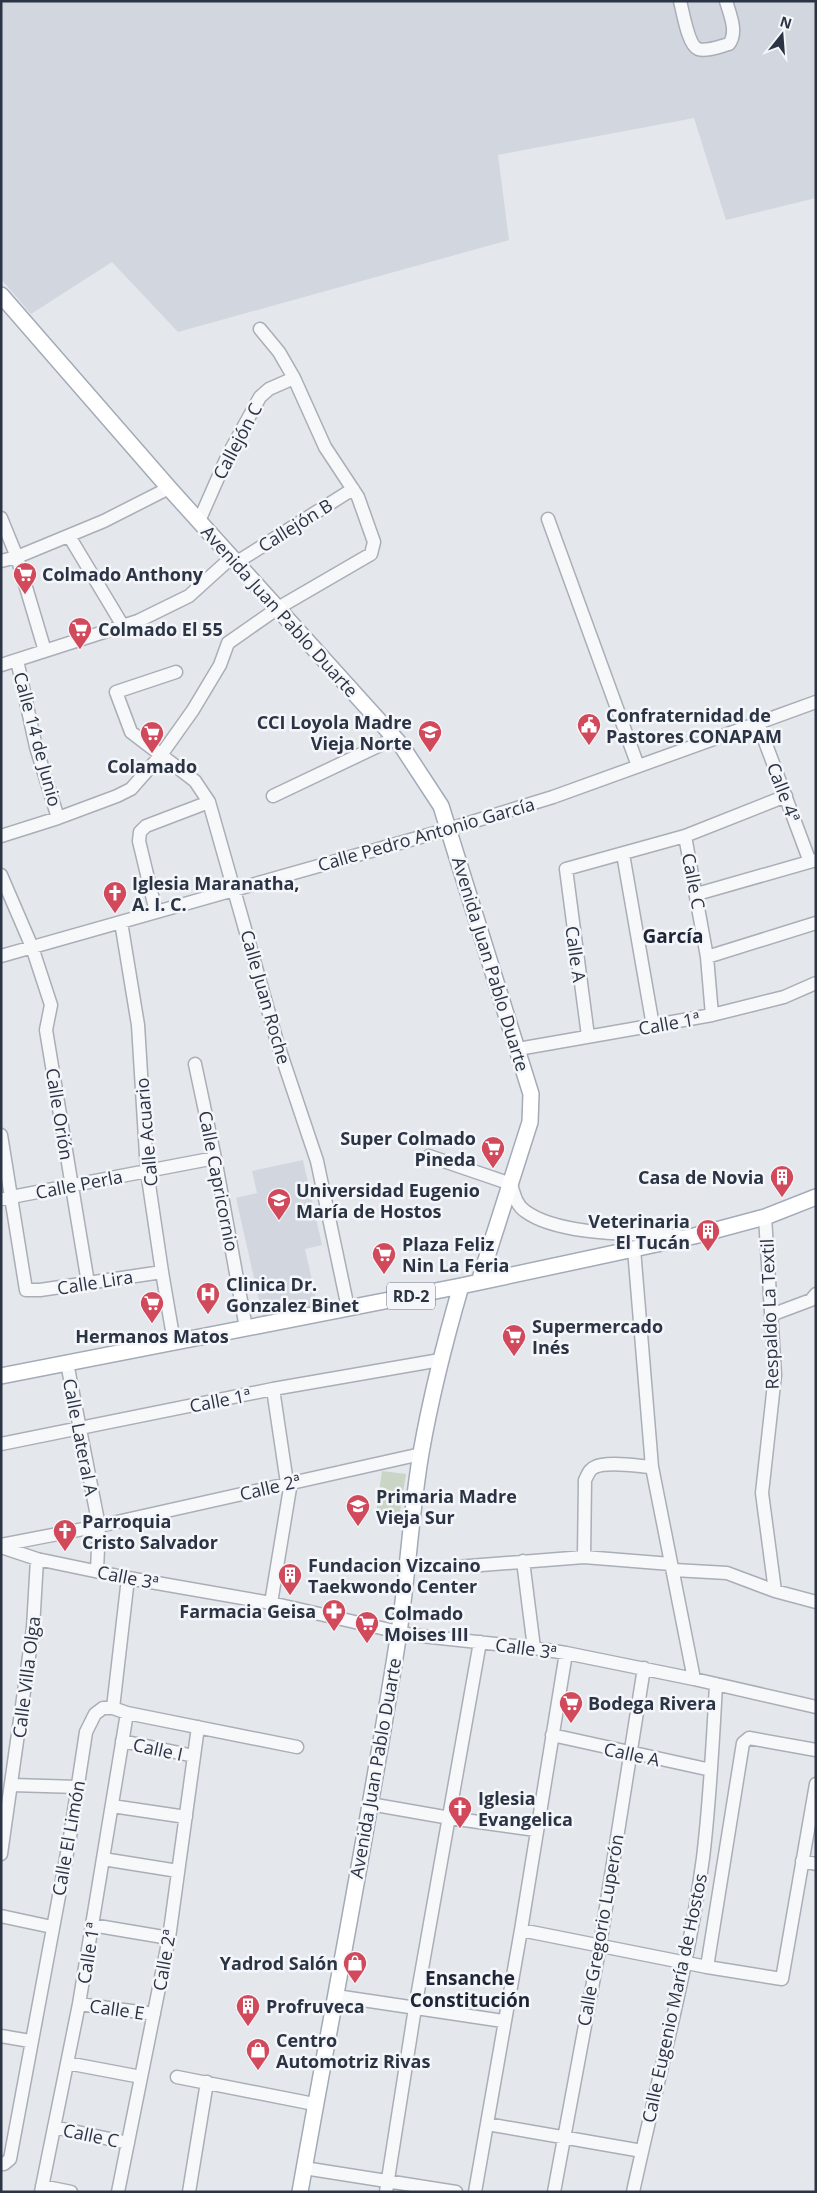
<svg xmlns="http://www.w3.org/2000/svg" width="817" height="2193" font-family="'Open Sans',sans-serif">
	<rect width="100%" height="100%" fill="#e4e7ec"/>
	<path fill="#d2d6de" d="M 1,1 L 816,1 L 816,198 L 726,220 L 694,118 L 498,155 L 509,240 L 178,332 L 112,262 L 31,314 L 1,279 Z
		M 303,1160 L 322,1245 L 305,1249 L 318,1307 L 263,1318 L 236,1198 L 257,1193 L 252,1171 Z"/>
	<path fill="#c9d6c5" d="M 382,1471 L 406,1474 L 399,1518 L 376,1514 Z"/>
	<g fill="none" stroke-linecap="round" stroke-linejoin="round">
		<g stroke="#a9aeb7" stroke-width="15">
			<path id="minor" d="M 680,1 C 683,12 688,45 698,49 C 706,52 721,46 729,44 C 738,32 730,15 726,1
				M 1,518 L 17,557 L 45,651
				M 548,519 L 638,766
				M 199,521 L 228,455 L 260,397 L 269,389 L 294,378
				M 69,536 L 123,626
				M 1,561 L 17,557 L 104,521 L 169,488
				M 237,562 L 353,489
				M 17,660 L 36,747 L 58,818
				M 1,665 L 138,621 L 189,596 L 232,557
				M 176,672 L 116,692 L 131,732 L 195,781 L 209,802 L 278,1045 L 317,1161 L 348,1308
				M 758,723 L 810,862
				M 273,796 L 395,738
				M 1,836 L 58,818 L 117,796 L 131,789 L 161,755 L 193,710 L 220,665 L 228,643 L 278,608 L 371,554 L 374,542 L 358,497 L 325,447 L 294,378 L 279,352 L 260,329
				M 685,836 L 707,957 L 712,1015
				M 623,854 L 653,1026
				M 1,875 L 32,947 L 51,1005 L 46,1030 L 88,1283
				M 697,894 L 816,860
				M 156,912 L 139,841 L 140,832 L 146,826 L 209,802
				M 121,922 L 138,1025 L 147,1171 L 162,1272 L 174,1342
				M 1,956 L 449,829 L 553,797 L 816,702
				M 707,957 L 816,923
				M 588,1036 L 566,869 L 685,836 L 786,796
				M 518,1049 L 712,1015 L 784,997 L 816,983
				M 195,1064 L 215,1158 L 246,1328
				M 1,1135 L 26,1290 L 40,1290 L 162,1272
				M 429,1156 L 511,1184 C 514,1194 516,1205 525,1211 C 558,1236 638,1234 679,1236
				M 1,1199 L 215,1158
				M 765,1217 L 775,1375 L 762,1493 L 775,1591
				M 634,1249 L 652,1467 L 694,1679
				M 771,1315 L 811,1300 L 816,1294
				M 67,1363 L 99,1526 L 97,1570
				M 273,1389 L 287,1483
				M 1,1444 L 273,1389 L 440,1360
				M 1,1545 L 99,1526 L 421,1454
				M 1,1547 L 37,1559 L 128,1578 L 271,1603 L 412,1635 L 534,1648 L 566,1653 L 694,1679 L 816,1707
				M 584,1557 L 585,1480 C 588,1475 589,1469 595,1467 C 607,1461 637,1466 652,1467
				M 523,1561 L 534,1648
				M 456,1567 L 584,1557 L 671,1564
				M 674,1570 L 727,1573 L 775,1591 L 816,1602
				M 271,1603 L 291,1482
				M 113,1708 L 128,1578
				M 552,1735 L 711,1770
				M 122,1741 L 194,1756
				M 12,1785 L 78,1787
				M 370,1804 L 450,1818 L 536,1830
				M 112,1806 L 186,1817
				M 1,1854 L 33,1628 L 37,1559
				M 103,1859 L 178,1871
				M 802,1861 L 816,1864
				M 1,1916 L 52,1927
				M 92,1925 L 169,1938
				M 521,1930 L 707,1967 L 782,1979 L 816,1784
				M 707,1967 L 743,1743 L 749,1738 L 816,1750
				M 336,1996 L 503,2021
				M 79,2004 L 154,2014
				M 1,2036 L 30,2041
				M 67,2063 L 141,2077
				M 177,2077 L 314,2104
				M 487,2124 L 642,2151
				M 54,2127 L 128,2143
				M 1,2164 L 4,2164 L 10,2159 L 70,1837 L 86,1732 L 95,1714 L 103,1708 L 113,1708 L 127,1713 L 297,1747
				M 304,2168 L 456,2192
				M 42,2186 L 71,2192
				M 41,2192 L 79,2004 L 127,1713
				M 118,2192 L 169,1938 L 198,1727
				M 189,2192 L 207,2082
				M 386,2192 L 415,2008 L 480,1642
				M 475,2192 L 521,1930 L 566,1653
				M 554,2192 L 600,1945 L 644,1668
				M 633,2192 C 657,2081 688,1971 703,1858 C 710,1800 713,1742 716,1684"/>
		</g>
		<g stroke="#a3abb8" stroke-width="18">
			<path id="major" d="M 1,295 L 169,488 L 401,745 L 441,806 L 531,1094 L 530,1122 L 479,1282
				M 1,1376 L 461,1286 L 694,1236 L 765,1217 L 816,1197
				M 300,2192 C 333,2005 370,1819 399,1632 C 408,1572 411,1512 421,1453 C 431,1396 445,1341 461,1286"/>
		</g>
		<use href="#minor" stroke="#f7f8fa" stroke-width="12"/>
		<use href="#major" stroke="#fff" stroke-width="15"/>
	</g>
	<defs>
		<g id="supermarket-pin" transform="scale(1.25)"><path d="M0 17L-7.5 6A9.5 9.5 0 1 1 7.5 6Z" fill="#d1495b" stroke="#f4f6f9"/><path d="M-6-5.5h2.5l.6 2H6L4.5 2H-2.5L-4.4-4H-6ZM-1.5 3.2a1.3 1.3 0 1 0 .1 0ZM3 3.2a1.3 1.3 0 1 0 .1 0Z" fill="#fff"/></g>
		<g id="civic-pin" transform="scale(1.25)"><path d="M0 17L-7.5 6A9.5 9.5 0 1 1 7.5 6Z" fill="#d1495b" stroke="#f4f6f9"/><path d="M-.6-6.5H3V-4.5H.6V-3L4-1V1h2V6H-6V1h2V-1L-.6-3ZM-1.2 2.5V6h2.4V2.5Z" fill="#fff"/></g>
		<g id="school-pin" transform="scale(1.25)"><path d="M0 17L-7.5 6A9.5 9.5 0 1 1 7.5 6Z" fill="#d1495b" stroke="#f4f6f9"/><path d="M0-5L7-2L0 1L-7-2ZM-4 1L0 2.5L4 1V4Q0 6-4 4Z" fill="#fff"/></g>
		<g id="church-pin" transform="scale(1.25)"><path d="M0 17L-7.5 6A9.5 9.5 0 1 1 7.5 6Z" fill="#d1495b" stroke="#f4f6f9"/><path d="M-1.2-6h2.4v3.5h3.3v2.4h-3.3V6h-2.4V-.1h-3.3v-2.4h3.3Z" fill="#fff"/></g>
		<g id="building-pin" transform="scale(1.25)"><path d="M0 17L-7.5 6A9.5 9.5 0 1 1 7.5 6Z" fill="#d1495b" stroke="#f4f6f9"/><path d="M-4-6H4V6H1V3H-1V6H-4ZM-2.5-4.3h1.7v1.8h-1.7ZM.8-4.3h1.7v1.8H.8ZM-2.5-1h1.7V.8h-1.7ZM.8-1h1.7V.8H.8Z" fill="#fff"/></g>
		<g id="university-pin" transform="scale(1.25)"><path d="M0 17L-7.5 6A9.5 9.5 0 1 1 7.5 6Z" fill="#d1495b" stroke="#f4f6f9"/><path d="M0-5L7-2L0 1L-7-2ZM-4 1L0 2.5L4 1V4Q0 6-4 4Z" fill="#fff"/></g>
		<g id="hospital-pin" transform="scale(1.25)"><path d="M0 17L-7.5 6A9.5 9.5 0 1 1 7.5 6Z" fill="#d1495b" stroke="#f4f6f9"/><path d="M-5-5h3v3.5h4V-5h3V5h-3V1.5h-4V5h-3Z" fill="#fff"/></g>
		<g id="pharmacy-pin" transform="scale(1.25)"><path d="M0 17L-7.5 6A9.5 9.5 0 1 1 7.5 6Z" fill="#d1495b" stroke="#f4f6f9"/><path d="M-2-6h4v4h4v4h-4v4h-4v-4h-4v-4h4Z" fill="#fff"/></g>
		<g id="shop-pin" transform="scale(1.25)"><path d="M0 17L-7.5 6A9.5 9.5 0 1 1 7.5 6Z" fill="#d1495b" stroke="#f4f6f9"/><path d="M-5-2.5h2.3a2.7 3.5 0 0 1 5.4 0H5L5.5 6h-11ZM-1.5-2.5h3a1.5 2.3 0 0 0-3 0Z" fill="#fff"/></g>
	</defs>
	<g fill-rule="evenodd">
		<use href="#supermarket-pin" x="25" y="574"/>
		<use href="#supermarket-pin" x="80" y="629"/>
		<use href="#civic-pin" x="589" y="725"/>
		<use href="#school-pin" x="430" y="732"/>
		<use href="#supermarket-pin" x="152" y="733"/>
		<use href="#church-pin" x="115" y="893"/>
		<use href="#supermarket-pin" x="493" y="1148"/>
		<use href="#building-pin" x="782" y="1177"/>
		<use href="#university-pin" x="279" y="1200"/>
		<use href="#building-pin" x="708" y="1231"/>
		<use href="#supermarket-pin" x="384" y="1254"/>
		<use href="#hospital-pin" x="208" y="1294"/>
		<use href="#supermarket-pin" x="152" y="1303"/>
		<use href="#supermarket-pin" x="514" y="1336"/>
		<use href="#university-pin" x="358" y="1506"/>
		<use href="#church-pin" x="65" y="1531"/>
		<use href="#building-pin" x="290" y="1575"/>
		<use href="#pharmacy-pin" x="334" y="1611"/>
		<use href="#supermarket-pin" x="367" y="1623"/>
		<use href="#supermarket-pin" x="571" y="1703"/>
		<use href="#church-pin" x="460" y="1808"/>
		<use href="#shop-pin" x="355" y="1963"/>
		<use href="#building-pin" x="248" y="2006"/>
		<use href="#shop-pin" x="258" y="2050"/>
	</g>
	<g text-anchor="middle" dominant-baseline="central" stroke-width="5" stroke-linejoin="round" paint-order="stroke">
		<rect fill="#f4f6f9" stroke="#676e7b" stroke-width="1" x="387" y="1282.5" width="48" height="27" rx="4"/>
		<g font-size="16" font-weight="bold" fill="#2b3445">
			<text x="411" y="1296">RD-2</text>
		</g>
		<g font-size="18" fill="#2b3445" stroke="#f4f6f9">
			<text transform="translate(237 441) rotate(-62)">Callejón C</text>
			<text transform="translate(295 525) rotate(-32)">Callejón B</text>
			<text transform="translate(280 611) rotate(48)">Avenida Juan Pablo Duarte</text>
			<text transform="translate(38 739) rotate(75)">Calle 14 de Junio</text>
			<text transform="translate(784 792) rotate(69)">Calle 4ª</text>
			<text transform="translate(426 834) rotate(-16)">Calle Pedro Antonio García</text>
			<text transform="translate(694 881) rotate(79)">Calle C</text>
			<text transform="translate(576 954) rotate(82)">Calle A</text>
			<text transform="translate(491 964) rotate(73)">Avenida Juan Pablo Duarte</text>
			<text transform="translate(266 997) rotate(74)">Calle Juan Roche</text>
			<text transform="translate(669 1023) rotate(-10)">Calle 1ª</text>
			<text transform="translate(60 1114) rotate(81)">Calle Orión</text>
			<text transform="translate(146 1132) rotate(-95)">Calle Acuario</text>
			<text transform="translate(219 1181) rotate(79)">Calle Capricornio</text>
			<text transform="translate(79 1184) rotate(-11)">Calle Perla</text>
			<text transform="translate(95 1282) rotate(-9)">Calle Lira</text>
			<text transform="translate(769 1314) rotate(-92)">Respaldo La Textil</text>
			<text transform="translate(220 1400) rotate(-11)">Calle 1ª</text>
			<text transform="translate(81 1437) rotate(79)">Calle Lateral A</text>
			<text transform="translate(270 1487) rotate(-13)">Calle 2ª</text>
			<text transform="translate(128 1577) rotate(11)">Calle 3ª</text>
			<text transform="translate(526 1648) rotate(8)">Calle 3ª</text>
			<text transform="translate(26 1677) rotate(-83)">Calle Villa Olga</text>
			<text transform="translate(158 1749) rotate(12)">Calle I</text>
			<text transform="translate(632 1754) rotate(12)">Calle A</text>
			<text transform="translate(375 1768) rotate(-80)">Avenida Juan Pablo Duarte</text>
			<text transform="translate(68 1838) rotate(-80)">Calle El Limón</text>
			<text transform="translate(600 1930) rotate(-80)">Calle Gregorio Luperón</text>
			<text transform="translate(88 1953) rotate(-81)">Calle 1ª</text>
			<text transform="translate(164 1960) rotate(-80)">Calle 2ª</text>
			<text transform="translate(674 1998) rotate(-78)">Calle Eugenio María de Hostos</text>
			<text transform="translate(117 2009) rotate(8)">Calle E</text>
			<text transform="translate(91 2135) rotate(12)">Calle C</text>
		</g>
		<g font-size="18" font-weight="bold" fill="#2b3445" stroke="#f4f6f9" text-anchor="start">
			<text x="42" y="574">Colmado Anthony</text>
			<text x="98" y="629">Colmado El 55</text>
			<text x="606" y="715">Confraternidad de<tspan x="606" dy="21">Pastores CONAPAM</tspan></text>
			<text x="412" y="722" text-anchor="end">CCI Loyola Madre<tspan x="412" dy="21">Vieja Norte</tspan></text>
			<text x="152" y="766" text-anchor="middle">Colamado</text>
			<text x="132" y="883">Iglesia Maranatha,<tspan x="132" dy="21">A. I. C.</tspan></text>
			<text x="476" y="1138" text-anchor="end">Super Colmado<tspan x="476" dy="21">Pineda</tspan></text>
			<text x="764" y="1177" text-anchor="end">Casa de Novia</text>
			<text x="296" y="1190">Universidad Eugenio<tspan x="296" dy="21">María de Hostos</tspan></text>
			<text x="690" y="1221" text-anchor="end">Veterinaria<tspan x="690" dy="21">El Tucán</tspan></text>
			<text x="402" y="1244">Plaza Feliz<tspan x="402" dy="21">Nin La Feria</tspan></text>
			<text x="226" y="1284">Clinica Dr.<tspan x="226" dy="21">Gonzalez Binet</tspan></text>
			<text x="532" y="1326">Supermercado<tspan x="532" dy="21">Inés</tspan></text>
			<text x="152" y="1336" text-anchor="middle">Hermanos Matos</text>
			<text x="376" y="1496">Primaria Madre<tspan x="376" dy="21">Vieja Sur</tspan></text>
			<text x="82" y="1521">Parroquia<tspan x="82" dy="21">Cristo Salvador</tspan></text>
			<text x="308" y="1565">Fundacion Vizcaino<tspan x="308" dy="21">Taekwondo Center</tspan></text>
			<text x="316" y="1611" text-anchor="end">Farmacia Geisa</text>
			<text x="384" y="1613">Colmado<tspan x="384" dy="21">Moises III</tspan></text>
			<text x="588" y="1703">Bodega Rivera</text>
			<text x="478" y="1798">Iglesia<tspan x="478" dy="21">Evangelica</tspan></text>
			<text x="338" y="1963" text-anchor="end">Yadrod Salón</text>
			<text x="266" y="2006">Profruveca</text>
			<text x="276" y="2040">Centro<tspan x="276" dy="21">Automotriz Rivas</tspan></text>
		</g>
		<g font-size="19" font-weight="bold" fill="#1d2536" stroke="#f4f6f9">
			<text x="673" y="936">García</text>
			<text x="470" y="1978">Ensanche<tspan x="470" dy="22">Constitución</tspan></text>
		</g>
	</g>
	<rect width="817" height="2193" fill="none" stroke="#2b3445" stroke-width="5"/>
	<g transform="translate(782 35) rotate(17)" stroke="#f4f6f9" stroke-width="4" paint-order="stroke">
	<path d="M0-4L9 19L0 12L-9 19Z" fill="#2b3445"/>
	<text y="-8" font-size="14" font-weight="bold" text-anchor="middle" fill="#2b3445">N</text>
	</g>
</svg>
